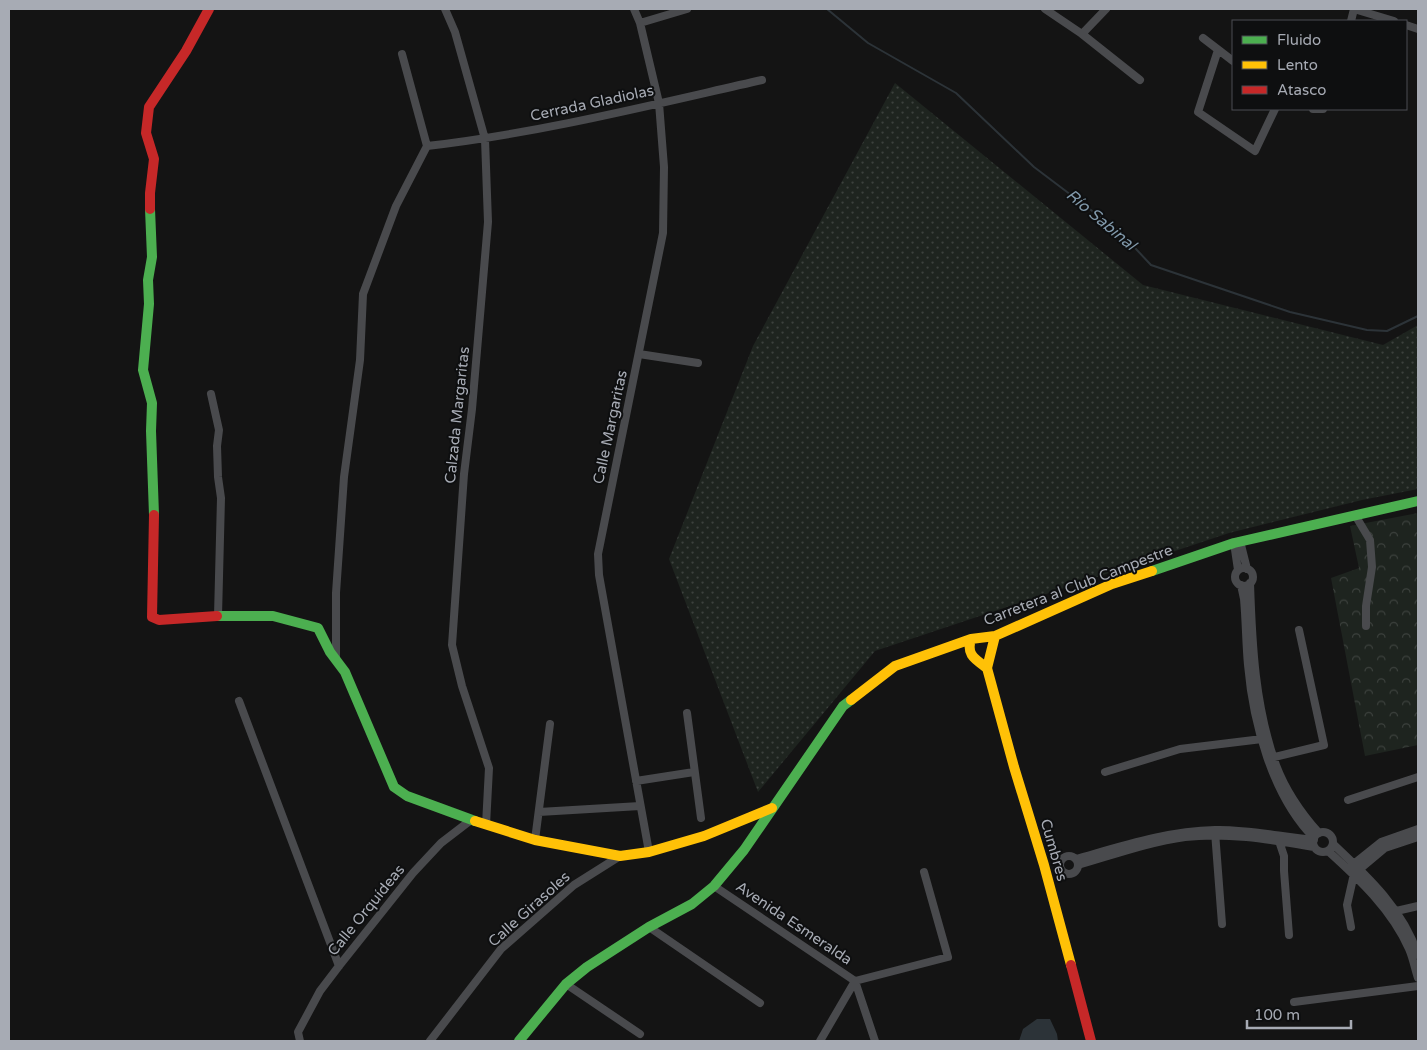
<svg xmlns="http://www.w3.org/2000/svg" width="1427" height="1050" font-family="'Varela Round',sans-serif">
	<defs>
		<pattern id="grass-dots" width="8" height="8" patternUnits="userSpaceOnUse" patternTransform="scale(1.25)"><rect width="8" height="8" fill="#1e241f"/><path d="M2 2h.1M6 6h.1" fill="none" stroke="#3c413d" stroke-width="1.8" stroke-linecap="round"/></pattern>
		<pattern id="park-crowns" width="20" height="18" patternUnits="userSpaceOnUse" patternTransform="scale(1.25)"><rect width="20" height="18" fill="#1e241f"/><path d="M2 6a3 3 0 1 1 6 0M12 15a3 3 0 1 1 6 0" fill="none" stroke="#3c413d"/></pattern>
	</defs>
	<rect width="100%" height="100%" fill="#141414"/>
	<path fill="url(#grass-dots)" d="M 895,83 L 1143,285 L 1383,345 L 1418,325 L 1418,489 L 1362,500 L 1229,533 L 875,651 L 758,792 L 669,559 L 753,346 Z"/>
	<path fill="url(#park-crowns)" d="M 1418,513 L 1418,745 L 1365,756 L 1331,578 L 1359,568 L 1350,526 Z"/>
	<path fill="#2c3338" d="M 1037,1019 L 1050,1019 L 1057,1034 L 1058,1041 L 1019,1041 L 1023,1029 Z"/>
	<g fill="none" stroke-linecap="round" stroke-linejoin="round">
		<path stroke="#2c3338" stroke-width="2" d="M 827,9 L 868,43 L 956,93 L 1034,167 L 1120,232 L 1151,265 L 1290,312 L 1367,330 L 1387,331 L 1418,316"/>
		<path stroke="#494a4d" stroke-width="8" d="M 445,9 L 455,32 L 485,139 L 488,222 L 472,409 L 464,474 L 452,645 L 462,686 L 489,768 L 486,825
			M 634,9 L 640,23 L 659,103 L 664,167 L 663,233 L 598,554 L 599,575 L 649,852
			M 1045,9 L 1082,34 L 1140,80
			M 1351,21 L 1354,9 L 1394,21
			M 640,23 L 687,9
			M 1406,25 L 1418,29
			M 1082,34 L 1106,9
			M 1203,38 L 1233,61
			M 1218,50 L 1198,112 L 1255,151 L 1275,109
			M 1313,109 L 1323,109
			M 427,146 C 540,133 651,105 762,80
			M 639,354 L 698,363
			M 211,394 L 219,430 L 217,446 L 218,477 L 221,498 L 218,616
			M 1355,515 L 1370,540 L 1372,567 L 1366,606 L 1366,626
			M 1240,541 L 1247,569
			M 1234,543 L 1238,570
			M1235 577a9 9 0 1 1 18 0a9 9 0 1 1-18 0Z
			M 1250,583 C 1252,645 1255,707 1276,765 C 1285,789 1302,814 1319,833
			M 1241,585 L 1244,599 C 1246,621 1246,643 1248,665 C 1253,722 1272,796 1314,838
			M 336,660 L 336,593 L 344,477 L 360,360 L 363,294 L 396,206 L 427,146 L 402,54
			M 239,701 L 339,966
			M 687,713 L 701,818
			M 1270,758 L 1324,745 L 1299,630
			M 1105,772 L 1180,749 L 1262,739
			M 636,781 L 694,772
			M 1348,800 L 1418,777
			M 539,812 L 640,806
			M 1215,832 L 1222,924
			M1313 842a10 10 0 1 1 20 0a10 10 0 1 1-20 0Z
			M 535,840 L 550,724
			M 1279,841 L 1284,856 L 1284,871 L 1289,935
			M 1333,844 C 1367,876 1403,909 1418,955
			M 1328,851 C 1359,879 1392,910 1409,949 C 1413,958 1415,969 1418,978
			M1060 865a9 9 0 1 1 18 0a9 9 0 1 1-18 0Z
			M 1076,859 C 1122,846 1167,831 1215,830 C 1248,829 1281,837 1314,840
			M 1078,865 C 1113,855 1149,842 1185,837 C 1229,832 1272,840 1314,847
			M 1351,866 L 1381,842 L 1418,829
			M 714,886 L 855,981 L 875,1041
			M 1392,912 L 1418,906
			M 649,927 L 760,1003
			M 1351,927 L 1347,905 L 1354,874 L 1385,848 L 1418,837
			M 566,984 L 640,1034
			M 1294,1002 L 1418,986
			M 300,1041 L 298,1032 L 320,991 L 339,966 L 413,873 L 441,843 L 471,820
			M 430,1041 L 501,949 L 574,885 L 620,856
			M 820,1041 L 855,981 L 948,957 L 924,872"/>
		<path stroke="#4caf50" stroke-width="10" d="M 150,209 L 152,257 L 148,280 L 149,304 L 143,370 L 152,403 L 151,431 L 154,515
			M 1152,571 L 1234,543 L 1418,501
			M 217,616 L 273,616 L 318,628 L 330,652 L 345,672 L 394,787 L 407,796 L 475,821
			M 519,1041 L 566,984 L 587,967 L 649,927 L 692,904 L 714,886 L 744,850 L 843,706 L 851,700"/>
		<path stroke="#ffc107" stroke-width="10" d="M 995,636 L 987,668 L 1014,767 L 1044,865 L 1071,965
			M 971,639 C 966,655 975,659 987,668
			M 851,700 L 895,666 L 971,639 L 995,636 L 1112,584 L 1152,571
			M 475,821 L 535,840 L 620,856 L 649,852 L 704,836 L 772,808"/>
		<path stroke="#c62828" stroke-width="10" d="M 150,209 L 150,193 L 154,159 L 146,133 L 149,107 L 186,51 L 209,9
			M 154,515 L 152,617 L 159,620 L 217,616
			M 1071,965 L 1091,1041"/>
	</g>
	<g text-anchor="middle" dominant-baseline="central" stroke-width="4" stroke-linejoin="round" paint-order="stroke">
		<g font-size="15" fill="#a7abb4" stroke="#0e0f10">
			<text transform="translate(592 103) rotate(-12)">Cerrada Gladiolas</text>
			<text transform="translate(457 415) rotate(-84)">Calzada Margaritas</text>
			<text transform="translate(610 427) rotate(-78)">Calle Margaritas</text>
			<text transform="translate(1078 585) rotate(-21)">Carretera al Club Campestre</text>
			<text transform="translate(1054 850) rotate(74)">Cumbres</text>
			<text transform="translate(529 909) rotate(-42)">Calle Girasoles</text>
			<text transform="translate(366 910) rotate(-51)">Calle Orquídeas</text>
			<text transform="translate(794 923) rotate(34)">Avenida Esmeralda</text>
		</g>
		<g font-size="16" font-style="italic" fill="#8199ab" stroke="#0e0f10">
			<text transform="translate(1101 220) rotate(40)">Río Sabinal</text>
		</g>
	</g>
	<rect width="1427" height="1050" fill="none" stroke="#a7abb4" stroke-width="20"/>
	<rect x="1232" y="20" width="175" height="90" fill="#0e0f10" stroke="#4b4d52"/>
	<rect x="1242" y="36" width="25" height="8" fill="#4caf50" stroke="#4b4d52"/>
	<text x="1277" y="45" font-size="15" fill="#a7abb4">Fluido</text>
	<rect x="1242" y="61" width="25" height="8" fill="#ffc107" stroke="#4b4d52"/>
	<text x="1277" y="70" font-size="15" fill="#a7abb4">Lento</text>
	<rect x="1242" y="86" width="25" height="8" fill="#c62828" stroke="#4b4d52"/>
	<text x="1277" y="95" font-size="15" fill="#a7abb4">Atasco</text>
	<path d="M1247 1020v8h104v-8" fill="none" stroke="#a7abb4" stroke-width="2.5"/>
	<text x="1254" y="1020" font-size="15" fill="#a7abb4" stroke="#0e0f10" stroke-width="4" paint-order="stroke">100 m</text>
</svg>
